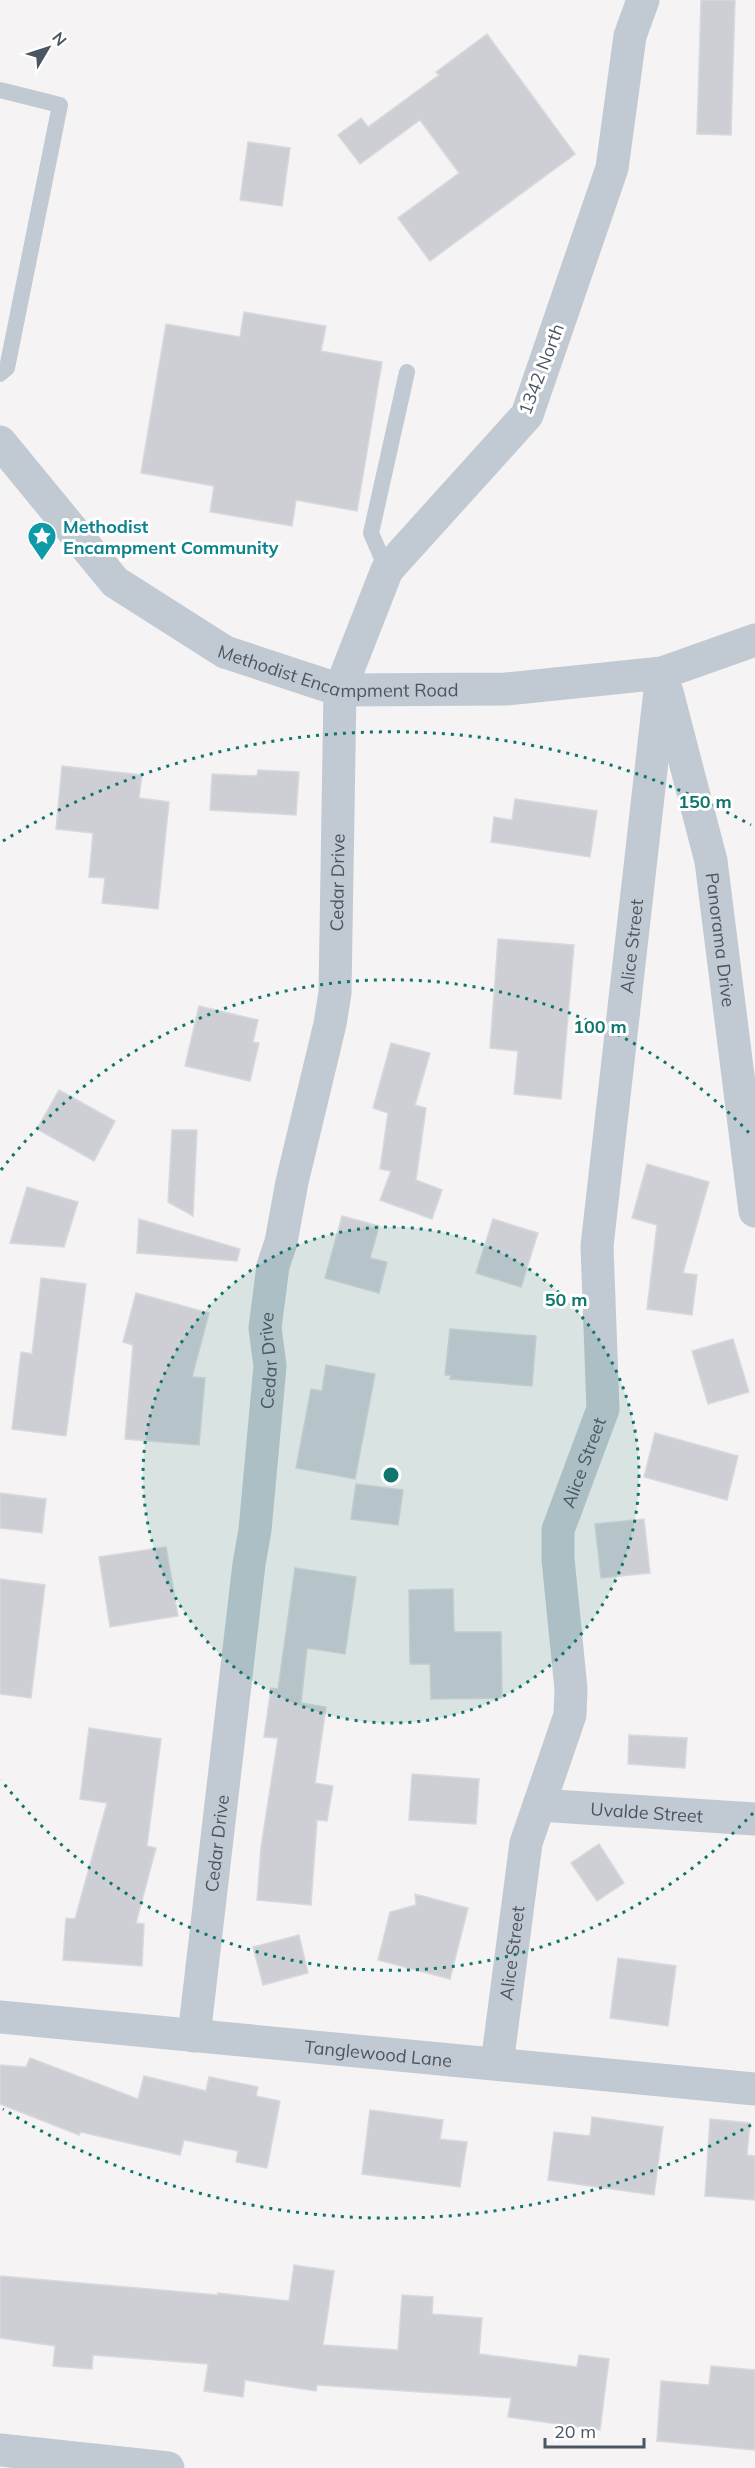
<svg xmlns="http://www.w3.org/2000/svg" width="755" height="2468" font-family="Mulish,sans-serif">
	<rect width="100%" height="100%" fill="#f5f3f3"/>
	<path fill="#cdcfd5" stroke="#d7d9de" stroke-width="1.5" d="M 701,0 L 735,0 L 731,135 L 697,134 Z
		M 487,34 L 575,154 L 430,261 L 398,218 L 459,173 L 420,120 L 360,164 L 338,135 L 361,118 L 368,127 L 439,75 L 436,72 Z
		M 248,142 L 290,148 L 282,206 L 240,200 Z
		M 244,312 L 326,326 L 321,351 L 382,362 L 357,511 L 296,500 L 292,526 L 210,512 L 214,486 L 141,473 L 166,324 L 240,337 Z
		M 62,766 L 142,775 L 139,798 L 169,802 L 158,909 L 102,903 L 105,878 L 89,877 L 93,833 L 56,829 Z
		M 258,770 L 299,772 L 296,815 L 210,810 L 212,774 L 257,776 Z
		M 515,799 L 597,811 L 590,857 L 491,842 L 494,817 L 512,820 Z
		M 498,939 L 574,945 L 561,1099 L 514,1094 L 518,1051 L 490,1048 Z
		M 199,1006 L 258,1020 L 253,1042 L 259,1043 L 250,1081 L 185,1066 Z
		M 391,1043 L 430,1053 L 415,1105 L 426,1108 L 416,1180 L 442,1190 L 432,1219 L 380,1200 L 391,1171 L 380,1169 L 388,1113 L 373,1108 Z
		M 59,1090 L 115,1121 L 94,1161 L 37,1129 Z
		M 172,1130 L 197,1130 L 193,1216 L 168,1202 Z
		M 647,1164 L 709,1182 L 683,1273 L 697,1275 L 692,1315 L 647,1309 L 657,1225 L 632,1218 Z
		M 27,1187 L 78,1202 L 64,1247 L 10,1243 Z
		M 342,1216 L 379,1226 L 370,1258 L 387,1262 L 379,1293 L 325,1278 Z
		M 139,1219 L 240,1249 L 237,1261 L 137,1253 Z
		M 493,1219 L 538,1233 L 521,1287 L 476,1273 Z
		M 41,1278 L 86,1284 L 66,1436 L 12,1429 L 21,1352 L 32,1354 Z
		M 136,1293 L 209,1313 L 192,1377 L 205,1378 L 199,1445 L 125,1439 L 133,1345 L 123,1342 Z
		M 450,1329 L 536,1336 L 532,1386 L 450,1379 L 451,1375 L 445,1375 Z
		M 733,1339 L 749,1392 L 708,1404 L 692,1351 Z
		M 326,1365 L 375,1374 L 355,1479 L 296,1468 L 311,1389 L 322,1391 Z
		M 655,1433 L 738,1456 L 727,1500 L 644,1477 Z
		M 356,1484 L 403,1490 L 398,1525 L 351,1519 Z
		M 0,1493 L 46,1499 L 42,1533 L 0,1528 Z
		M 644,1519 L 650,1573 L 601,1578 L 595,1524 Z
		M 166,1547 L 178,1616 L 110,1627 L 99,1557 Z
		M 295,1568 L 356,1577 L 345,1654 L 307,1648 L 301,1703 L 326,1707 L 315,1783 L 333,1786 L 327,1821 L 317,1820 L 311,1905 L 257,1900 L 261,1847 L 278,1738 L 264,1737 L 271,1688 L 278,1689 Z
		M 0,1579 L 45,1585 L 31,1698 L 0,1694 Z
		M 453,1589 L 454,1632 L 501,1632 L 502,1698 L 431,1699 L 430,1664 L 410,1664 L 409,1590 Z
		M 89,1728 L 161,1739 L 147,1846 L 156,1848 L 136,1923 L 144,1924 L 142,1966 L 63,1960 L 66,1918 L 75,1919 L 107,1803 L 80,1799 Z
		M 629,1735 L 687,1738 L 685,1768 L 628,1764 Z
		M 412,1774 L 479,1779 L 476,1824 L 409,1820 Z
		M 599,1844 L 624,1883 L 597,1901 L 571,1863 Z
		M 415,1894 L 468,1908 L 450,1979 L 378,1960 L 390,1912 L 416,1905 Z
		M 299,1935 L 308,1973 L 263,1985 L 253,1947 Z
		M 618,1958 L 676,1966 L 668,2026 L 610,2018 Z
		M 30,2058 L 138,2099 L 144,2076 L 206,2091 L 209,2077 L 258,2087 L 256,2096 L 280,2101 L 267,2168 L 236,2162 L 238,2151 L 184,2140 L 180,2155 L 81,2132 L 79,2135 L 0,2104 L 0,2065 L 26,2067 Z
		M 370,2110 L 443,2120 L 440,2139 L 467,2142 L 460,2187 L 362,2174 Z
		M 592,2117 L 663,2127 L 654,2195 L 548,2180 L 554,2132 L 590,2136 Z
		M 710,2119 L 750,2123 L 747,2155 L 755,2156 L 755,2200 L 705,2196 Z
		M 294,2265 L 334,2271 L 323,2345 L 398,2350 L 402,2295 L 433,2297 L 432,2314 L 482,2318 L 479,2354 L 577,2367 L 579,2355 L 609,2359 L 600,2430 L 508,2417 L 511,2398 L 317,2385 L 316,2391 L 245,2380 L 243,2397 L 204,2391 L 208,2364 L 93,2355 L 92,2369 L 53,2366 L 55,2346 L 0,2338 L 0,2276 L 218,2295 L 218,2293 L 289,2301 Z
		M 711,2366 L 755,2370 L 755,2450 L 657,2441 L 661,2381 L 709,2385 Z"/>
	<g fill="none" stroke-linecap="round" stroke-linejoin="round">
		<path stroke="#c1cad2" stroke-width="16" d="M 0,90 L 60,105 L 7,368 L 0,374
			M 387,570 L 371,533 L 407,372"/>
		<g stroke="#c1cad2" stroke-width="33">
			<path id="s1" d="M 0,442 L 115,582 L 225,652 L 340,690 L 506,689 L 662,673 L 755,640"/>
			<path id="s2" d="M 667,692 L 711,861 L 755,1211"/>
			<path id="s3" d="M 539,1805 L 755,1819"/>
			<path id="s4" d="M 0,2017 L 755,2089"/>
			<path id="s5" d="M 194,2036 L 249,1564 L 255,1530 L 270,1366 L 265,1328 L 273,1266 L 281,1242 L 292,1182 L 330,1024 L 335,993 L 340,690 L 387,570 L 527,415 L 612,168 L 630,36 L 643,0"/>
			<path id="s6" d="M 497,2064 L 526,1843 L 570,1715 L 571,1689 L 558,1559 L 558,1530 L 603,1409 L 597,1246 L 662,673"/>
			<path d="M 0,2450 L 168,2468"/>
		</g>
	</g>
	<circle cx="391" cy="1475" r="248" fill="#0f766e" fill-opacity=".12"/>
	<g fill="none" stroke="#0f766e" stroke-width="3" stroke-dasharray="3 6">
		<circle cx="391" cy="1475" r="248"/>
		<path d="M753 1813A495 495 0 0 1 1 1780M1 1170A495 495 0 0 1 753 1137"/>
		<path d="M751 2125A743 743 0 0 1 3 2109M3 841A743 743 0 0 1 751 825"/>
	</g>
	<defs>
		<g id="sight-pin" transform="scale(1.5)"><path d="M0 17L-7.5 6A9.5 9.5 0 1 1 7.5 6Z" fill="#0f9aa8" stroke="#fff"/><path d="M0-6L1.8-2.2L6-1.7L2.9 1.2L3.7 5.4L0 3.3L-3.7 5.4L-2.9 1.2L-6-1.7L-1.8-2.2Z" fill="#fff"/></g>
	</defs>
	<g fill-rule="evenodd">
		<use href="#sight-pin" x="42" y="536"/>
	</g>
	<g text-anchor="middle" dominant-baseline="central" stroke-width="6" stroke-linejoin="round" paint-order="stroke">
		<g font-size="18" fill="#4a5661" stroke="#fff">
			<text transform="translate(541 369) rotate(-69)">1342 North</text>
			<text stroke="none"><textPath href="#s1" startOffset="428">Methodist Encampment Road</textPath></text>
			<text stroke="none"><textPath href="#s5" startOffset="1166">Cedar Drive</textPath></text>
			<text stroke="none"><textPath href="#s2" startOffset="254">Panorama Drive</textPath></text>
			<text stroke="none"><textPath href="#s6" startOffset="1138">Alice Street</textPath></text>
			<text stroke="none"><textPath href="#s5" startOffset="680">Cedar Drive</textPath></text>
			<text stroke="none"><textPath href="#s6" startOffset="616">Alice Street</textPath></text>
			<text stroke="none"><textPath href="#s3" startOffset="108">Uvalde Street</textPath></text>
			<text stroke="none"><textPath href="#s5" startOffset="194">Cedar Drive</textPath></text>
			<text stroke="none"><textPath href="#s6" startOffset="112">Alice Street</textPath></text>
			<text stroke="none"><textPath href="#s4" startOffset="380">Tanglewood Lane</textPath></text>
		</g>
		<g font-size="18" font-weight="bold" fill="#0d838f" stroke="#fff" text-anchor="start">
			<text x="63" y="526">Methodist<tspan x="63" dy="21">Encampment Community</tspan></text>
		</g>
	</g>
	<circle cx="391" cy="1475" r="9" fill="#0f766e" stroke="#fff" stroke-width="3"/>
	<g font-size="18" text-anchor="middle" font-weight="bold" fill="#0f766e" stroke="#fff" stroke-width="6" stroke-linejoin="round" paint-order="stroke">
		<text x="705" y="808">150 m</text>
		<text x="600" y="1033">100 m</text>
		<text x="566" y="1306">50 m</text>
	</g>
	<g transform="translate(48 48) rotate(51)" stroke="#ffffff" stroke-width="4.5" paint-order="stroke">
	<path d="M0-4.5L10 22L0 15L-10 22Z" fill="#4a5661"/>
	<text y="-9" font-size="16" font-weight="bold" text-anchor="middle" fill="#4a5661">N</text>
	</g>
	<path d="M545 2438v9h99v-9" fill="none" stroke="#4a5661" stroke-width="3"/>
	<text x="554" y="2438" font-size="18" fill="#4a5661" stroke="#ffffff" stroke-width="4.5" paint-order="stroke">20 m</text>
</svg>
